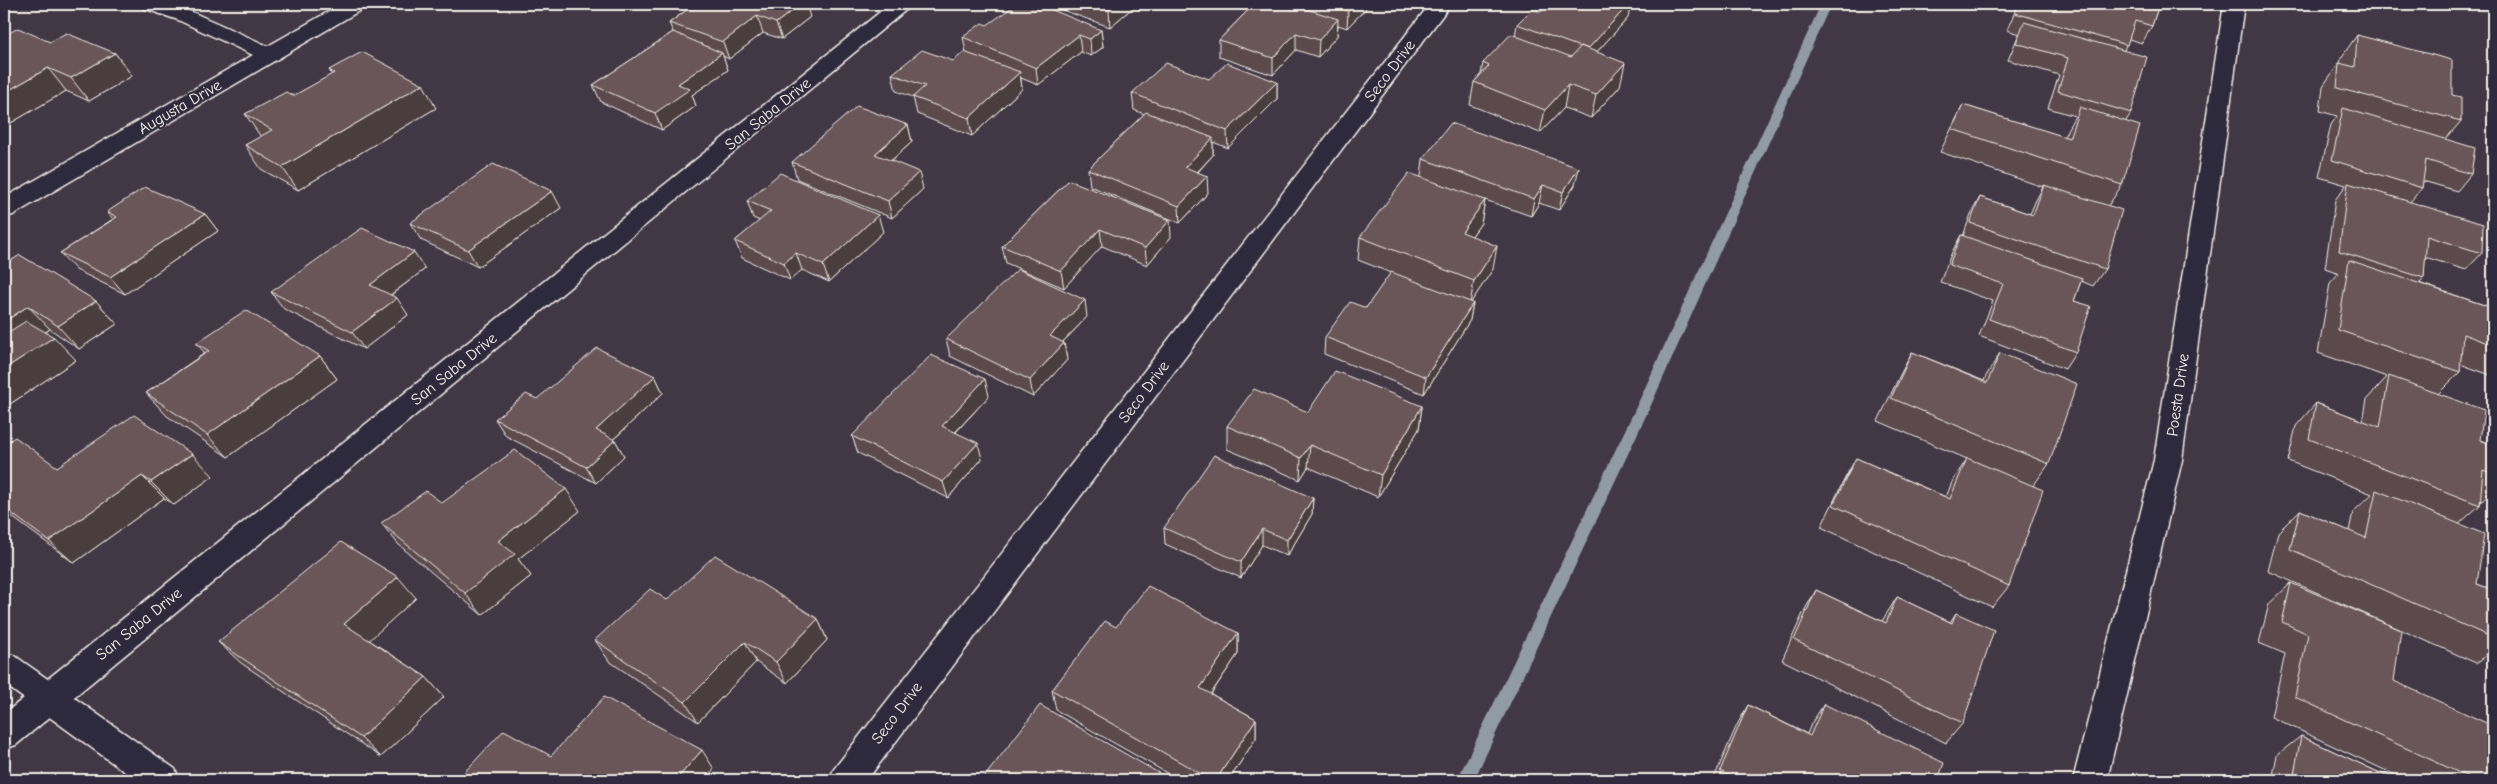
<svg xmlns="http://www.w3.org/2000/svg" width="2497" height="784" font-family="'Comic Neue',sans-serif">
	<rect width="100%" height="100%" fill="#413745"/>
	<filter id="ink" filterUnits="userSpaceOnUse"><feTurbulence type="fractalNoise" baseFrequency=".02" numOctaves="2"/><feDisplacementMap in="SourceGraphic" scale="10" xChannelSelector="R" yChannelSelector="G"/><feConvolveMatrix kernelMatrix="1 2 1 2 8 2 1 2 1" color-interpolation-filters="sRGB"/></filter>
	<g filter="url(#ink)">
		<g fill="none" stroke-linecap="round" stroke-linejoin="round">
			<path fill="#919ba6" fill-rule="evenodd" d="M 1821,4 L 1831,4 L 1652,403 L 1474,780 L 1457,780 L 1638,403 Z"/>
			<g stroke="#f4f1e8" stroke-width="3">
				<path id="street" d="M 140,4 L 169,4 L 192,12 L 268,46 L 342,4 L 367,4 L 364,8 L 13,215 L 4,217 L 4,198 L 253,55 L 178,20 L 143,8 Z
					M 890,4 L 913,4 L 16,745 L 4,749 L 4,714 Z
					M 1430,4 L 1451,4 L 867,780 L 829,780 L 834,769 Z
					M 2224,4 L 2244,4 L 2182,460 L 2107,780 L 2073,780 L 2154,460 Z"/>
			</g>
			<g stroke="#f4f1e8" stroke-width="3">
				<path id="secondary" d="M 4,652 L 15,656 L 175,769 L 180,780 L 136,780 L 4,684 Z"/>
			</g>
			<use href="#street" fill="#2f2a3d" fill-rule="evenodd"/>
			<use href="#secondary" fill="#2f2a3d" fill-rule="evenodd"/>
		</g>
		<path fill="#5b494c" stroke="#f4f1e8" d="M 695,4 L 810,17 L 782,39 L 763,33 L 729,59 L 723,56 L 728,70 L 692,95 L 696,106 L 662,130 L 601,102 L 593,85 L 673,32 L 669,23 Z
			M 1045,4 L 1137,4 L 1110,27 Z
			M 1254,4 L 1370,4 L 1347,28 L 1338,25 L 1337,36 L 1318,57 L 1296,50 L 1273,75 L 1219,57 L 1219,40 Z
			M 2018,4 L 2159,4 L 2152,26 L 2142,43 L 2129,39 L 2124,50 L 2131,113 L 2126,121 L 2122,185 L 2108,206 L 2105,269 L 2093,286 L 2081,281 L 2074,301 L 2076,352 L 2065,369 L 1979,336 L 1993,301 L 1940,282 L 1952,252 L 1961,235 L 1963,236 L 1971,214 L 1980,197 L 2030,214 L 2035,202 L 2043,187 L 1940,152 L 1963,105 L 2064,137 L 2067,130 L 2075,116 L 2048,108 L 2059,75 L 2008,60 L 2019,34 L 2007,30 Z
			M 1541,12 L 1628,18 L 1597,52 L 1620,86 L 1591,118 L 1564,108 L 1540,133 L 1470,105 L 1474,82 L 1481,74 L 1483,63 L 1515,36 L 1517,24 Z
			M 987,25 L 1101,30 L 1103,47 L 1091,56 L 1081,52 L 1038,85 L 1021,78 L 1022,89 L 972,136 L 917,114 L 913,97 L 896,91 L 892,74 L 953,61 L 966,52 L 963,37 Z
			M 5,28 L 9,33 L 50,42 L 115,53 L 132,76 L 89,101 L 66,91 L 4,127 Z
			M 2357,35 L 2452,95 L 2461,121 L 2446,139 L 2471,174 L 2457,191 L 2423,181 L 2422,188 L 2410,202 L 2482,253 L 2466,270 L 2425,257 L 2424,278 L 2419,283 L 2493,308 L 2493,376 L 2460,364 L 2460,372 L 2438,394 L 2480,440 L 2493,445 L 2493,491 L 2482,501 L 2481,501 L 2480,505 L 2459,524 L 2477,584 L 2493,590 L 2493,651 L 2476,663 L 2268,571 L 2278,532 L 2300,510 L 2349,531 L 2353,512 L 2372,494 L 2288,461 L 2296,426 L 2316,403 L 2363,421 L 2367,399 L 2387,377 L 2318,353 L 2330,283 L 2339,273 L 2325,268 L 2335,200 L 2346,185 L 2319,177 L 2331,125 L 2337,116 L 2320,111 L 2323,86 L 2339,63 L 2340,64 L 2341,58 Z
			M 329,70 L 436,108 L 298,190 L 261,169 L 245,145 L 261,137 L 245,114 L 293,96 L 332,75 Z
			M 1209,79 L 1277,82 L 1277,99 L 1228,148 L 1213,142 L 1213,155 L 1198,172 L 1208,193 L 1180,223 L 1090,186 L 1088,169 L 1144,114 L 1134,110 L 1132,93 Z
			M 908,125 L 912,142 L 891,161 L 923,189 L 892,218 L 797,179 L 792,162 Z
			M 1423,159 L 1575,185 L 1559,210 L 1539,203 L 1531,216 L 1485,200 L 1481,223 L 1472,236 L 1493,269 L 1471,302 L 1473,303 L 1470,320 L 1424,394 L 1324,354 L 1325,337 L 1366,308 L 1391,273 L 1358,260 L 1360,237 L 1421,176 Z
			M 1069,180 L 1171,237 L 1147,265 L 1102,246 L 1064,288 L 1006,263 L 1002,246 Z
			M 747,201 L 883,232 L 829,282 L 802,270 L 790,280 L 742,258 L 735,241 L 760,221 L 753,218 Z
			M 561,208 L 478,267 L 421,240 L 410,223 Z
			M 107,212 L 205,214 L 218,231 L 125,294 L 76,270 L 60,253 L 113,219 Z
			M 4,265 L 96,301 L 117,324 L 79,349 L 50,329 L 46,332 L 76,360 L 4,408 Z
			M 425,269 L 391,295 L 408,315 L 364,349 L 284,309 L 271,292 Z
			M 1087,317 L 1063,342 L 1064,343 L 1067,360 L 1033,397 L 950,356 L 946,339 Z
			M 196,343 L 320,356 L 337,379 L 228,457 L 167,416 L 146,393 L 205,353 Z
			M 1912,352 L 1984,381 L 1986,376 L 2000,353 L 2049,464 L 2033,486 L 2009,586 L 1992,607 L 1821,527 L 1844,480 L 1856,458 L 1946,497 L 1953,480 L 1967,459 L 1878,421 L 1900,375 Z
			M 655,376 L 663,393 L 614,439 L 615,440 L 624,456 L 596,483 L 506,436 L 495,419 L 537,399 Z
			M 989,396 L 956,432 L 982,459 L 948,498 L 858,453 L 852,436 Z
			M 1422,406 L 1419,429 L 1378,497 L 1308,467 L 1300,480 L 1227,449 L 1227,426 L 1308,412 Z
			M 4,444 L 57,467 L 213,476 L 174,505 L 164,498 L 74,563 L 4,511 Z
			M 1313,498 L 1312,514 L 1287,556 L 1262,545 L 1241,578 L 1165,544 L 1164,528 Z
			M 442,503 L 580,511 L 518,559 L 531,576 L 482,615 L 399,545 L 381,523 Z
			M 2291,583 L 2394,681 L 2489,780 L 2406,780 L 2271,717 L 2285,654 L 2259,643 L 2269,604 Z
			M 1816,590 L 1882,621 L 1897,597 L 1950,622 L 1956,613 L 1963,723 L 1946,743 L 1782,660 L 1804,611 Z
			M 416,598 L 369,640 L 426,677 L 444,697 L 381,757 L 241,663 L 218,642 Z
			M 667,600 L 818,619 L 827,640 L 787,683 L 756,662 L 698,722 L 609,661 L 595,640 Z
			M 1116,627 L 1238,633 L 1238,654 L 1211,694 L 1256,719 L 1256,738 L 1229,780 L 1179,780 L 1056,710 L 1052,690 Z
			M 1824,704 L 1938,780 L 1713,780 L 1737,725 L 1748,705 L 1807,734 L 1811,724 Z
			M 2301,736 L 2395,780 L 2272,780 L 2277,755 Z"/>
		<path fill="#4a3c3e" stroke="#f4f1e8" d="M 801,4 L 806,4 L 810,17 L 782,39 L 776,23 Z
			M 1116,4 L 1137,4 L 1110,27 L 1109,10 Z
			M 1355,4 L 1370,4 L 1347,28 L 1348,11 Z
			M 1629,4 L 1631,4 L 1628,18 L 1583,67 L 1587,50 Z
			M 757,16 L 763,33 L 729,59 L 723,42 Z
			M 1338,19 L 1337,36 L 1318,57 L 1319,40 Z
			M 5,28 L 19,45 L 4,54 L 4,29 Z
			M 1101,30 L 1103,47 L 1091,56 L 1090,39 Z
			M 1296,33 L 1296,50 L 1273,75 L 1273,58 Z
			M 1079,35 L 1081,52 L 1038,85 L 1036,68 Z
			M 115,53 L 132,76 L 89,101 L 71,78 Z
			M 722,53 L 728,70 L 692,95 L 696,106 L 662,130 L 655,113 L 678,84 Z
			M 1625,63 L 1620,86 L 1591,118 L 1596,95 Z
			M 48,68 L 66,91 L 4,127 L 4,93 Z
			M 1020,72 L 1022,89 L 972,136 L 969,118 Z
			M 1277,82 L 1277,99 L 1228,148 L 1227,131 Z
			M 423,84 L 436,108 L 298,190 L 282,167 Z
			M 1568,85 L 1564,108 L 1540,133 L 1545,110 Z
			M 908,125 L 912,142 L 879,171 L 875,154 Z
			M 1213,138 L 1213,155 L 1186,184 L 1185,167 Z
			M 1579,168 L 1575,185 L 1559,210 L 1563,192 Z
			M 919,172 L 923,189 L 892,218 L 888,201 Z
			M 1207,176 L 1208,193 L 1180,223 L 1179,206 Z
			M 1543,185 L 1539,203 L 1531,216 L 1534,199 Z
			M 552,191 L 561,208 L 478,267 L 468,250 Z
			M 1485,200 L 1481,223 L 1458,256 L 1462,232 Z
			M 205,214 L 218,231 L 125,294 L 110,277 Z
			M 878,215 L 883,232 L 829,282 L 823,265 Z
			M 1170,220 L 1171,237 L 1147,265 L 1145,248 Z
			M 1100,229 L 1102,246 L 1064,288 L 1061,271 Z
			M 1497,246 L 1493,269 L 1470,304 L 1474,281 Z
			M 414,252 L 425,269 L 381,302 L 370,285 Z
			M 796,253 L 802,270 L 790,280 L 784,263 Z
			M 397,298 L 408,315 L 364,349 L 352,332 Z
			M 1085,300 L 1087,317 L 1052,353 L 1050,336 Z
			M 96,301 L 117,324 L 79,349 L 58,326 Z
			M 1473,303 L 1470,320 L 1424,394 L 1426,377 Z
			M 28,306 L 50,329 L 4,359 L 4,322 Z
			M 54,337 L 76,360 L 4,408 L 4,369 Z
			M 1064,343 L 1067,360 L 1033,397 L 1030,380 Z
			M 320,356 L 337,379 L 228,457 L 207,435 Z
			M 655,376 L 663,393 L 605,447 L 596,430 Z
			M 985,379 L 989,396 L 946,442 L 942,426 Z
			M 1422,406 L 1419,429 L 1378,497 L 1381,475 Z
			M 615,440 L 624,456 L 596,483 L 586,467 Z
			M 978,443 L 982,459 L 948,498 L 943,482 Z
			M 1310,445 L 1308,467 L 1300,480 L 1301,458 Z
			M 192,454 L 213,476 L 174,505 L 151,482 Z
			M 142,476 L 164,498 L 74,563 L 49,541 Z
			M 566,489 L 580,511 L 518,559 L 531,576 L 482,615 L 465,593 L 498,541 Z
			M 1313,498 L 1312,514 L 1287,556 L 1287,540 Z
			M 1262,529 L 1262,545 L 1241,578 L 1241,562 Z
			M 398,577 L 416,598 L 364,645 L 344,624 Z
			M 818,619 L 827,640 L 787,683 L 776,662 Z
			M 1238,633 L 1238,654 L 1201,708 L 1200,688 Z
			M 745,642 L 756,662 L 698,722 L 685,702 Z
			M 426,677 L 444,697 L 381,757 L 361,738 Z
			M 1256,719 L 1256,738 L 1229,780 L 1216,780 Z
			M 702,750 L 714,769 L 705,780 L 676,780 Z"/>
		<path fill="#6a5558" stroke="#f4f1e8" d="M 695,4 L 801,4 L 776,23 L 757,16 L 723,42 L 669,23 Z
			M 1017,4 L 1038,4 L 1101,30 L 1090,39 L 1079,35 L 1036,68 L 963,37 L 982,23 L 987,25 Z
			M 1090,4 L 1116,4 L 1109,10 Z
			M 1254,4 L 1291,4 L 1338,19 L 1319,40 L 1296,33 L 1273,58 L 1219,40 Z
			M 1325,4 L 1355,4 L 1348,11 Z
			M 1548,4 L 1629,4 L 1588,49 L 1581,46 L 1580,47 L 1517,24 L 1532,9 L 1541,12 Z
			M 2019,4 L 2159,4 L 2152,26 L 2135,21 L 2127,45 L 2015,13 Z
			M 2024,22 L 2147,57 L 2131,113 L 2058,91 L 2068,58 L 2016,43 Z
			M 18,28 L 50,42 L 66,33 L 115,53 L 71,78 L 48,68 L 4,93 L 4,36 Z
			M 673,32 L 722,53 L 678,84 L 690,89 L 655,113 L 593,85 Z
			M 1511,34 L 1571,57 L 1581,46 L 1625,63 L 1596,95 L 1568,85 L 1545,110 L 1474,82 L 1489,66 L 1483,63 Z
			M 2357,35 L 2452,60 L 2452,95 L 2461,97 L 2461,121 L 2337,88 L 2339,63 L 2355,67 Z
			M 922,50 L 953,61 L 964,52 L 1020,72 L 969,118 L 913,97 L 925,86 L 892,74 Z
			M 362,52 L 423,84 L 282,167 L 245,145 L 272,130 L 245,114 L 286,92 L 293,96 L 334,73 L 329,70 Z
			M 1166,63 L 1209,79 L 1227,63 L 1277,82 L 1227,131 L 1132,93 Z
			M 1963,105 L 2069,138 L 2080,107 L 2140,126 L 2122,185 L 1952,129 Z
			M 857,106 L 908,125 L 875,154 L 919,172 L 888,201 L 792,162 Z
			M 2343,108 L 2475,148 L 2471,174 L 2426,160 L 2422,188 L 2332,160 Z
			M 1146,112 L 1213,138 L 1185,167 L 1207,176 L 1179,206 L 1088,169 Z
			M 1451,123 L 1579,168 L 1563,192 L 1543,185 L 1534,199 L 1423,159 Z
			M 493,164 L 552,191 L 468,250 L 410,223 Z
			M 780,173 L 878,215 L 823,265 L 796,253 L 784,263 L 735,241 L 771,211 L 747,201 Z
			M 1409,173 L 1485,200 L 1462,232 L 1497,246 L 1474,281 L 1360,237 Z
			M 1069,180 L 1170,220 L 1145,248 L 1100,229 L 1061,271 L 1002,246 Z
			M 2348,183 L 2483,224 L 2482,253 L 2427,236 L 2424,278 L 2339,251 Z
			M 2044,185 L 2122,210 L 2105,269 L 1970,223 L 1980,197 L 2033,215 Z
			M 145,187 L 205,214 L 110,277 L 60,253 L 117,217 L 107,212 Z
			M 362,228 L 414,252 L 370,285 L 397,298 L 352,332 L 271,292 Z
			M 1961,235 L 2082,278 L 2074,301 L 2091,306 L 2076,352 L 1989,319 L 2003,284 L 1949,265 Z
			M 20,255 L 96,301 L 58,326 L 28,306 L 4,322 L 4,265 Z
			M 2349,260 L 2493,308 L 2493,345 L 2463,334 L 2460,372 L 2338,330 Z
			M 1018,269 L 1085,300 L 1050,336 L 1064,343 L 1030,380 L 946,339 Z
			M 1391,272 L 1473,303 L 1426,377 L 1325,337 L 1350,302 L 1366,308 Z
			M 246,310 L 320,356 L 207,435 L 146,393 L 209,351 L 196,343 Z
			M 26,321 L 54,337 L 4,369 L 4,335 Z
			M 597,348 L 655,376 L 596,430 L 615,440 L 586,467 L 495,419 L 526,394 L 537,399 Z
			M 1912,352 L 1987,383 L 2000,353 L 2077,384 L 2049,464 L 1891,398 Z
			M 931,355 L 985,379 L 942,426 L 978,443 L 943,482 L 852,436 Z
			M 1335,371 L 1422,406 L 1381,475 L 1310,445 L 1301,458 L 1227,426 L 1254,389 L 1308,412 Z
			M 2389,376 L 2484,410 L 2480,440 L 2493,445 L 2493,474 L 2483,470 L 2480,505 L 2309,439 L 2316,403 L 2380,427 Z
			M 134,415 L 192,454 L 151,482 L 142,476 L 49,541 L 4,508 L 4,444 L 15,437 L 57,467 Z
			M 515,450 L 566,489 L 498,541 L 515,554 L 465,593 L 381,523 L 426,491 L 442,503 Z
			M 1214,455 L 1313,498 L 1287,540 L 1262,529 L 1241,562 L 1164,528 Z
			M 1856,458 L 1950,499 L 1967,458 L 2043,490 L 2009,586 L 1833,505 Z
			M 2376,490 L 2484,534 L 2477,584 L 2493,590 L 2493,638 L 2290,549 L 2300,510 L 2366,538 Z
			M 341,542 L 398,577 L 344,624 L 426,677 L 361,738 L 218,642 Z
			M 715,555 L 818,619 L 776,662 L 745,642 L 685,702 L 595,640 L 650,589 L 667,600 Z
			M 2291,583 L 2401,630 L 2394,681 L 2493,726 L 2493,744 L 2489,780 L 2475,780 L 2295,697 L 2308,634 L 2282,622 Z
			M 1148,586 L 1238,633 L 1200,688 L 1256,719 L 1216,780 L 1212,780 L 1052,690 L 1105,621 L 1116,627 Z
			M 1816,590 L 1886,623 L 1897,597 L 1952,623 L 1956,613 L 1994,630 L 1963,723 L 1794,640 Z
			M 604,697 L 702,750 L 676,780 L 457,780 L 504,730 L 551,756 Z
			M 1824,704 L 1944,763 L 1938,780 L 1737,780 L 1720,771 L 1748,705 L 1810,736 Z
			M 1040,705 L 1171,780 L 982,780 Z
			M 2301,736 L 2395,780 L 2293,780 Z"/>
	</g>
	<g text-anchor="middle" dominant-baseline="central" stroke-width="4" stroke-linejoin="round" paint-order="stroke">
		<g font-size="16" fill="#f4f1e8" stroke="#2f2a3d">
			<text transform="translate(1390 71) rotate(-53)">Seco Drive</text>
			<text transform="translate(180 107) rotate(-30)">Augusta Drive</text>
			<text transform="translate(768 114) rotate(-39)">San Saba Drive</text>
			<text transform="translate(454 369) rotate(-39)">San Saba Drive</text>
			<text transform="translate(1144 392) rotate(-53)">Seco Drive</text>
			<text transform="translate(2178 395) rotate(-82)">Poesta Drive</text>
			<text transform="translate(139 624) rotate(-39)">San Saba Drive</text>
			<text transform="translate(897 713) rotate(-53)">Seco Drive</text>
		</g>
	</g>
	<rect width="2497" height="784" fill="none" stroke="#2f2a3d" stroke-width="20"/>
	<rect x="10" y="10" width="2477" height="764" fill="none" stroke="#f4f1e8" stroke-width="2" filter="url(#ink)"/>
</svg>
